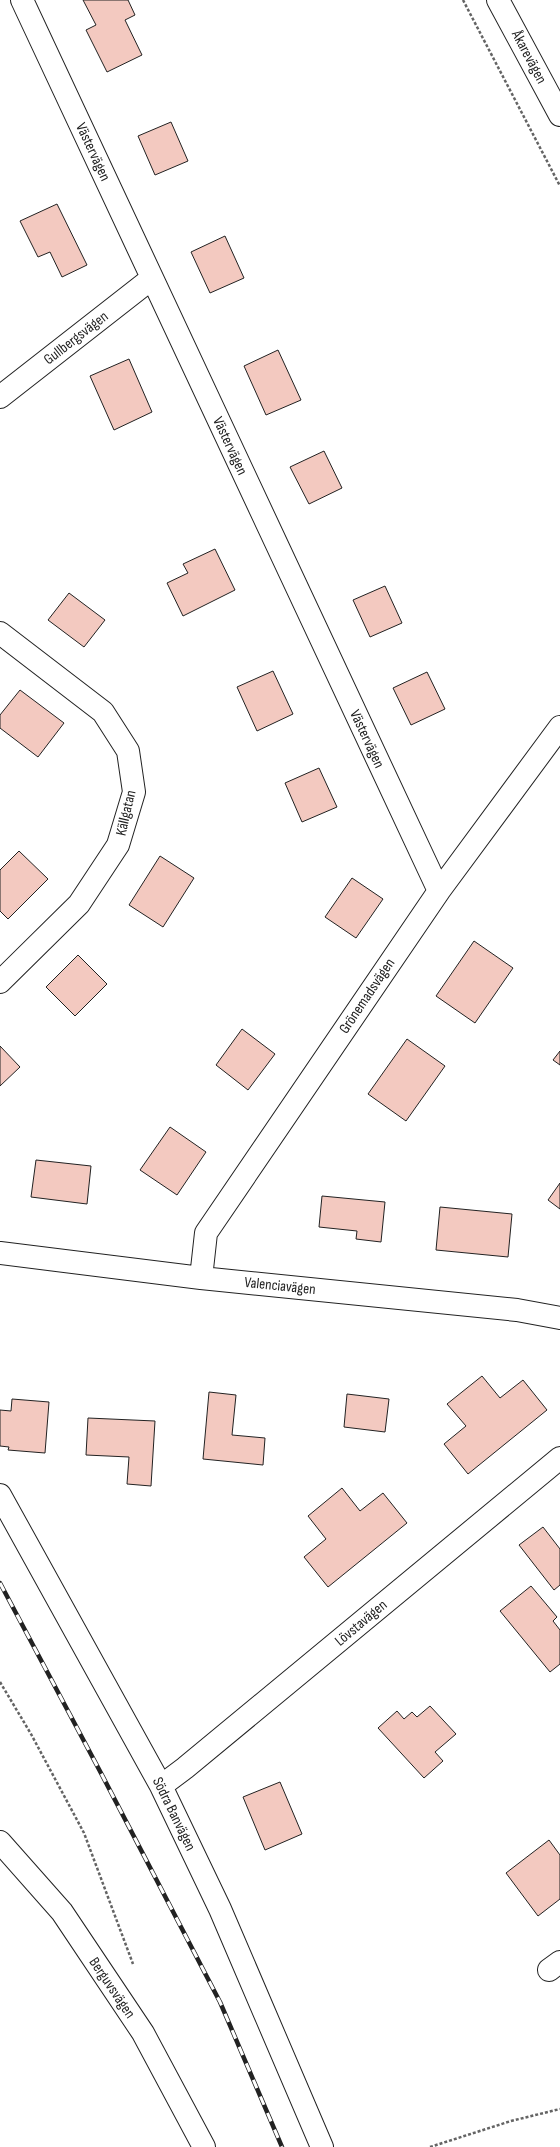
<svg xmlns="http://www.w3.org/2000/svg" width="560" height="2147" font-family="'Sofia Sans Condensed',sans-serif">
	<rect width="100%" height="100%" fill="#fff"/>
	<path fill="#f3c9c0" stroke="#222" d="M 83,0 L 128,0 L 135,15 L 125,20 L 142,55 L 107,72 L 86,30 L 96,25 Z
		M 171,122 L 188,161 L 155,175 L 138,136 Z
		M 57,204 L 87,265 L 62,277 L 50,252 L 38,257 L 20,221 Z
		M 225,236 L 244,278 L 210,293 L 191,252 Z
		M 278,350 L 301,400 L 266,415 L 244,366 Z
		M 129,359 L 152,412 L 114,430 L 90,376 Z
		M 324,451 L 342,488 L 309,504 L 290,467 Z
		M 215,549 L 235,590 L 183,616 L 167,583 L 188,573 L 183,564 Z
		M 385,586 L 402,623 L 370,637 L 353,600 Z
		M 69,593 L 105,620 L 84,647 L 48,620 Z
		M 273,671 L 293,714 L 257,731 L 237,687 Z
		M 427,672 L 445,709 L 411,725 L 393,688 Z
		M 20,690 L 64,723 L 38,757 L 0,728 L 0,715 Z
		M 319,768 L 337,807 L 302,822 L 285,783 Z
		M 19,851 L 48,879 L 8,919 L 0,911 L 0,870 Z
		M 160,856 L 194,878 L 163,927 L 129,905 Z
		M 352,878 L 383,899 L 356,938 L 325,917 Z
		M 474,941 L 513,968 L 475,1023 L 436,996 Z
		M 78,955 L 107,984 L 75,1016 L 46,987 Z
		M 242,1029 L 275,1054 L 248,1090 L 216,1065 Z
		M 407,1039 L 445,1066 L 406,1121 L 368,1094 Z
		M 0,1046 L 20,1067 L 0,1086 Z
		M 560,1051 L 560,1065 L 553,1060 Z
		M 170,1127 L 206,1152 L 177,1195 L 140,1170 Z
		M 36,1160 L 91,1166 L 87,1204 L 31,1197 Z
		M 560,1183 L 560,1209 L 548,1200 Z
		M 322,1196 L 385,1202 L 381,1242 L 356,1239 L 357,1231 L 319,1227 Z
		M 440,1207 L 512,1214 L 508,1257 L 436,1250 Z
		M 482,1376 L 500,1398 L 523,1380 L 547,1410 L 468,1474 L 444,1444 L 466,1426 L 447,1404 Z
		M 209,1392 L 236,1395 L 232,1435 L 265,1438 L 263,1465 L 203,1459 Z
		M 347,1394 L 389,1399 L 385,1432 L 344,1427 Z
		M 12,1399 L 49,1402 L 45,1453 L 8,1450 L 9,1447 L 0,1446 L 0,1410 L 11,1411 Z
		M 88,1418 L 155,1421 L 151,1486 L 127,1484 L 129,1457 L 86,1455 Z
		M 342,1488 L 360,1511 L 383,1493 L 407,1523 L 328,1587 L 304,1557 L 326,1539 L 308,1516 Z
		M 543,1527 L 560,1549 L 560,1585 L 554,1590 L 519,1545 Z
		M 531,1586 L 557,1617 L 553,1621 L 560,1630 L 560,1664 L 550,1672 L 500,1611 Z
		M 430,1706 L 456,1734 L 435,1752 L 443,1761 L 424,1778 L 378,1728 L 397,1711 L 404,1719 L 412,1712 L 417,1717 Z
		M 280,1782 L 302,1834 L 265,1850 L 243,1797 Z
		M 549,1840 L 560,1855 L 560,1899 L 538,1916 L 506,1873 Z"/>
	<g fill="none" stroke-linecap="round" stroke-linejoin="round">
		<g stroke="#222" stroke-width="24">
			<path id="street" d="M 22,0 L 439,891
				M 0,397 L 151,279
				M 0,633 L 103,712 L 128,751 L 134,792 L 118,845 L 79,904 L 0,982
				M 0,1253 L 201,1278 L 517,1310 L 560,1318
				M 201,1278 L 206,1233 L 439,891 L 560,727
				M 0,1495 L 161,1786 L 220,1909 L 322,2147
				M 161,1786 L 185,1768 L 560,1458
				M 0,1842 L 62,1912 L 143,2033 L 204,2147
				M 549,1970 L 560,1962"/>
		</g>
		<g stroke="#222" stroke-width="24">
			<path id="secondary" d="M 498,0 L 560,115"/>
		</g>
		<path stroke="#646464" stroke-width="2.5" stroke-dasharray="3 2" stroke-linecap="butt" d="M 463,0 L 560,186
			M 0,1682 L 31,1734 L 84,1833 L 133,1964
			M 430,2147 L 511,2121 L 560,2109"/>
		<use href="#street" stroke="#fff" stroke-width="22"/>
		<use href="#secondary" stroke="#fff" stroke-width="22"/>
		<g stroke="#222" stroke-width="4.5">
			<path id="rail" d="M 0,1583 L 102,1775 L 220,2002 L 282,2147"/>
		</g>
		<use href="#rail" stroke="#fff" stroke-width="3" stroke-dasharray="9" stroke-linecap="butt"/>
	</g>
	<g text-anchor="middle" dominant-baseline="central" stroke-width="3" stroke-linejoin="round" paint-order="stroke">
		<g font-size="15" fill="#222" stroke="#fff">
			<text transform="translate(529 57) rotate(62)">Åkarevägen</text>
			<text transform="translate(93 152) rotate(65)">Västervägen</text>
			<text transform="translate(76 338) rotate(-38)">Gullbergsvägen</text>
			<text transform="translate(230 446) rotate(65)">Västervägen</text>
			<text transform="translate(367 739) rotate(65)">Västervägen</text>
			<text transform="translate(126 813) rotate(-77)">Källgatan</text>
			<text transform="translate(367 996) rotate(-56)">Grönemadsvägen</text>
			<text transform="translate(280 1286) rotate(6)">Valenciavägen</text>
			<text transform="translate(361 1623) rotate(-40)">Lövstavägen</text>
			<text transform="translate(174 1814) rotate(64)">Södra Banvägen</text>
			<text transform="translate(112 1988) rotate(56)">Berguvsvägen</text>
		</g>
	</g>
</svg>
